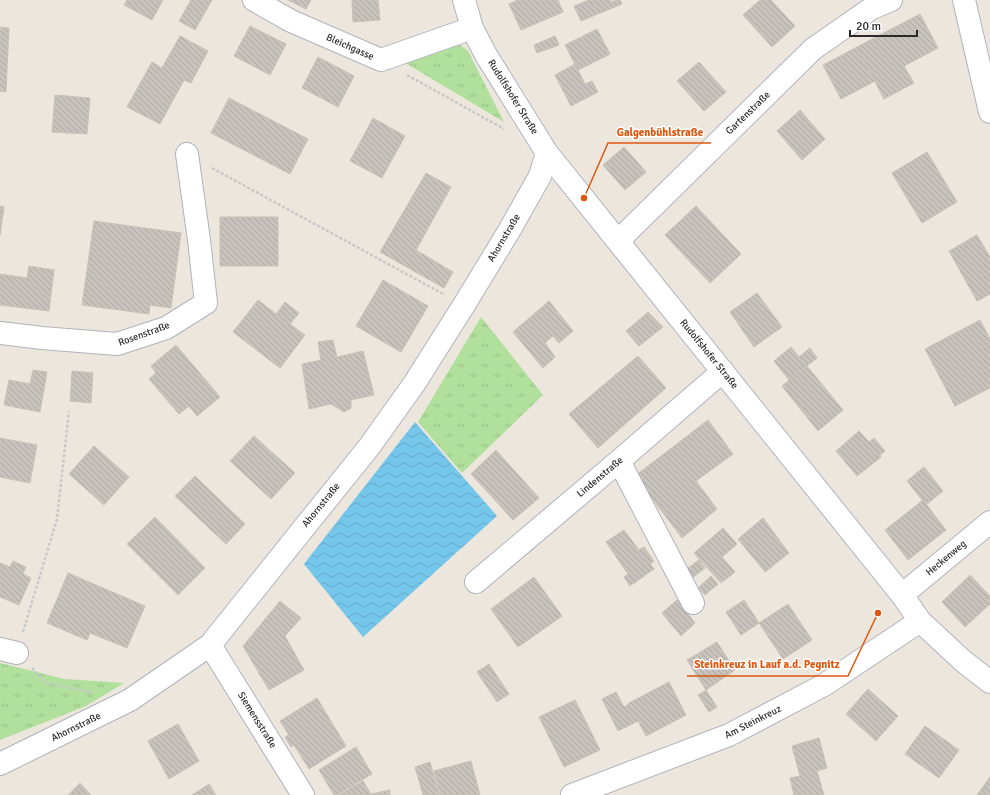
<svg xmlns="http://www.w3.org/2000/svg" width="990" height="795" font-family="Signika,sans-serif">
	<defs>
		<pattern id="grass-tufts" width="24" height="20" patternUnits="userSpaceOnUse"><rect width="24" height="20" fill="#b0e09b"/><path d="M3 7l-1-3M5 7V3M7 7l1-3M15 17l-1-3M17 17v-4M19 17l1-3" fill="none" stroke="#98c086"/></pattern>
		<pattern id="water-waves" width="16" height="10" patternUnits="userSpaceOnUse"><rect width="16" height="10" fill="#74c6ea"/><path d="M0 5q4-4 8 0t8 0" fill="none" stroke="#65aac9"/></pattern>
		<pattern id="building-back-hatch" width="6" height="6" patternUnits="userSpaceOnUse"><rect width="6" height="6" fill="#c7c3bc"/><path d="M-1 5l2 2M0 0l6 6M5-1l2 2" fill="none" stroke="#aba8a2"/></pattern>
	</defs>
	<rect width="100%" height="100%" fill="#ece6dd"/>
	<path fill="url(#grass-tufts)" d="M 460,45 L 468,51 L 504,122 L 402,61 Z
		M 481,317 L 543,395 L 462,473 L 418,422 Z
		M 0,663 L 65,679 L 124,683 L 86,706 L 0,740 Z"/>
	<path fill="url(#water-waves)" d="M 415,422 L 497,516 L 363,637 L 304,564 Z"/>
	<path fill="url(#building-back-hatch)" stroke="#c7c2b7" d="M 127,0 L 163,0 L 152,20 L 124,5 Z
		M 191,0 L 212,0 L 195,30 L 179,21 Z
		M 288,0 L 311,0 L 306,9 Z
		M 352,0 L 378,0 L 380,20 L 353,22 Z
		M 518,0 L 558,0 L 563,12 L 521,30 L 509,4 Z
		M 589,0 L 610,0 L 611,2 L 617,0 L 620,0 L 622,4 L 581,21 L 574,6 Z
		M 760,0 L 771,0 L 795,26 L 772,47 L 743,15 Z
		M 920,14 L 938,48 L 904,66 L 914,83 L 884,99 L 857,47 Z
		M 250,26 L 286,44 L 270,75 L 234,56 Z
		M 0,27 L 9,28 L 6,92 L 0,91 Z
		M 597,29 L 610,54 L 578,70 L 565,45 Z
		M 180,36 L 208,51 L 191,83 L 184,80 L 160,124 L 127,107 L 152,62 L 162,68 Z
		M 555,36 L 559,45 L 537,53 L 534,45 Z
		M 857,47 L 875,81 L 841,99 L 823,65 Z
		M 318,57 L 354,76 L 338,107 L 302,88 Z
		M 699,62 L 726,92 L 704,111 L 677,81 Z
		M 575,64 L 585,84 L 592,81 L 598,92 L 571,106 L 555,75 Z
		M 55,95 L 90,98 L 87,134 L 52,132 Z
		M 229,98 L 308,139 L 290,174 L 211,133 Z
		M 800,110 L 825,139 L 802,160 L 777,131 Z
		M 373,118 L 405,136 L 382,178 L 350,161 Z
		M 624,147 L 646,172 L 625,190 L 603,165 Z
		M 927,152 L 957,202 L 922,223 L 892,173 Z
		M 426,173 L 451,187 L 416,250 L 453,272 L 444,288 L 380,252 Z
		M 0,206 L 4,207 L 0,235 Z
		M 696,206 L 741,254 L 710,283 L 665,235 Z
		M 220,217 L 278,217 L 278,266 L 220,266 Z
		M 94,221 L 181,233 L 171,308 L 150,305 L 149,314 L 82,305 Z
		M 977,235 L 990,257 L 990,294 L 977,301 L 949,251 Z
		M 29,266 L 54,270 L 49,311 L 0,305 L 0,274 L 27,278 Z
		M 383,280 L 428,306 L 401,352 L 356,326 Z
		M 757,293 L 782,327 L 754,347 L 730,312 Z
		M 258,300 L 276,314 L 285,302 L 299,313 L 290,324 L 305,335 L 280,368 L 233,332 Z
		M 549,301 L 573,331 L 559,343 L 553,336 L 545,343 L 555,357 L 543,368 L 513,332 Z
		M 648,312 L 663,327 L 639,346 L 626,331 Z
		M 980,320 L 990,339 L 990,388 L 955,406 L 925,349 Z
		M 333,340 L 337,357 L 363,351 L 374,395 L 351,400 L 351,408 L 344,412 L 331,404 L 309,409 L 302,364 L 321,360 L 318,342 Z
		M 176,345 L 220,397 L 197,416 L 189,406 L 179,414 L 149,379 L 156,373 L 151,366 Z
		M 791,347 L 799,357 L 810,348 L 817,358 L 789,380 L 774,361 Z
		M 638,356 L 666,388 L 598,448 L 569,414 Z
		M 807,366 L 843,410 L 818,431 L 782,386 Z
		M 33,370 L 47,372 L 40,412 L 4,405 L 9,380 L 30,384 Z
		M 72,371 L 93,373 L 91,403 L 70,401 Z
		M 708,420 L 733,454 L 696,481 L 717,509 L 682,538 L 635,476 Z
		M 859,431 L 869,442 L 874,438 L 885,451 L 880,455 L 881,457 L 857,476 L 836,451 Z
		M 254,436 L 295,473 L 271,499 L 230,461 Z
		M 0,438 L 37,445 L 30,483 L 0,477 Z
		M 94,446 L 129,477 L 104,505 L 69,474 Z
		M 496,450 L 539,498 L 513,520 L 471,474 Z
		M 924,467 L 943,491 L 926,505 L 907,481 Z
		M 195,476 L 245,524 L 226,544 L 175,496 Z
		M 923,500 L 946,530 L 908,560 L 885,530 Z
		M 155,517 L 205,568 L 178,595 L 127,544 Z
		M 763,518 L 789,553 L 765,572 L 738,539 Z
		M 723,528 L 737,544 L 722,557 L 735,572 L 721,583 L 694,553 Z
		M 624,530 L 639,550 L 644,547 L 654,561 L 650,564 L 654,569 L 630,586 L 624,577 L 628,574 L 606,542 Z
		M 699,560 L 705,568 L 691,579 L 684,571 Z
		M 13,561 L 26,567 L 23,574 L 31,578 L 19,605 L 0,597 L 0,563 L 10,567 Z
		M 68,573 L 145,606 L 127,648 L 90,633 L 87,640 L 47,623 Z
		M 970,575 L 990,596 L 990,604 L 965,627 L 942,602 Z
		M 711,576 L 718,584 L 705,595 L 698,588 Z
		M 534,577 L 562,616 L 518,647 L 491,609 Z
		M 677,600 L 695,623 L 681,636 L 662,613 Z
		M 744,600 L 759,623 L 741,635 L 726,612 Z
		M 280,601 L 301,618 L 285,636 L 304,670 L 269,690 L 243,646 Z
		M 788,604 L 812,640 L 783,659 L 759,623 Z
		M 717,642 L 735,670 L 706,690 L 687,660 Z
		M 489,664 L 509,694 L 497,702 L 477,672 Z
		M 669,682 L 686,715 L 646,736 L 638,721 L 618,731 L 602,699 L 616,692 L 624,707 L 629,704 L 629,703 Z
		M 868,689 L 898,716 L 876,741 L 846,714 Z
		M 706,690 L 717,707 L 709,712 L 698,695 Z
		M 317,698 L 346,746 L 309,769 L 294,745 L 291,747 L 285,737 L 289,735 L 280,721 Z
		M 575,700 L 600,750 L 564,767 L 539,717 Z
		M 178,724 L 199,761 L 169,779 L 148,741 Z
		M 925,726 L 959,750 L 939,778 L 905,754 Z
		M 819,738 L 827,768 L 817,771 L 824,795 L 794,795 L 790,778 L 800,776 L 792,746 Z
		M 356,747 L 372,774 L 337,795 L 334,795 L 319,770 Z
		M 471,761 L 480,795 L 440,795 L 434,771 Z
		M 430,762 L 439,795 L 423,795 L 415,767 Z
		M 990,777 L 990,795 L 977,795 Z
		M 363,781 L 371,794 L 390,790 L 390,795 L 339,795 Z
		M 80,783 L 91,795 L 68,795 Z
		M 209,784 L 216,795 L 192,795 Z"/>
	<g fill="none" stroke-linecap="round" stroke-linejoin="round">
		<g stroke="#b0b3be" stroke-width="24">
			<path id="minor" d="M 254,0 L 291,21 L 381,60 L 472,28
				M 464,0 L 472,28 L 486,55 L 547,153 L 902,595 L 920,621 L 963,661 L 990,682
				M 964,0 L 990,112
				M 618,241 L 813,49 L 872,8 L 891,0
				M 0,333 L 42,338 L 117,344 L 166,328 L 206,303 L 199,240 L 187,154
				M 619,461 L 693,603
				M 476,582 L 619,461 L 723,371
				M 902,595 L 990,522
				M 210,645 L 303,795
				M 0,649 L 17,653
				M 0,764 L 130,700 L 210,645 L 307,524 L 369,447 L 414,384 L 464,305 L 509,231 L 540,176 L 547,153
				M 572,795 L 729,735 L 824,685 L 920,621"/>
		</g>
		<path stroke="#c8c8c8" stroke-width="2.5" stroke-dasharray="3 2" stroke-linecap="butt" d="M 407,75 L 504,129
			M 212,168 L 445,295
			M 23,632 L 57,519 L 69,411
			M 32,668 L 46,683 L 94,693"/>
		<use href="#minor" stroke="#fff" stroke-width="22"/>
	</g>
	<g text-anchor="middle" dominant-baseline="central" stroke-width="3" stroke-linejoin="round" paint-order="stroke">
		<g font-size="10" fill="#2a2a2a" stroke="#fff">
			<text transform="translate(350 47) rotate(24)">Bleichgasse</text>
			<text transform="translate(513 97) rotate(58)">Rudolfshofer Straße</text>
			<text transform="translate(748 113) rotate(-44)">Gartenstraße</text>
			<text transform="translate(504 238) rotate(-59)">Ahornstraße</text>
			<text transform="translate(144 334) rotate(-20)">Rosenstraße</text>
			<text transform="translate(709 354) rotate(51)">Rudolfshofer Straße</text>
			<text transform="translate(600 477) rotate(-40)">Lindenstraße</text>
			<text transform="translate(321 505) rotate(-51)">Ahornstraße</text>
			<text transform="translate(946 558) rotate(-40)">Heckenweg</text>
			<text transform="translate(257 720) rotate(58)">Siemensstraße</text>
			<text transform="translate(753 722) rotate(-27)">Am Steinkreuz</text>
			<text transform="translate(76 727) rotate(-26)">Ahornstraße</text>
		</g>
	</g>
	<path fill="none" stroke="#de570e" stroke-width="1.5" d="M584 198L608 143H711M878 613L848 676H687"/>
	<g fill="#de570e" stroke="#fff" stroke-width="1.5">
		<circle cx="584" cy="198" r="4"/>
		<circle cx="878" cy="613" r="4"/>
	</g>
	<g font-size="11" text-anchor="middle" font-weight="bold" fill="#de570e" stroke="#fff" stroke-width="3" stroke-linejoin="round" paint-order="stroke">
		<text x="660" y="136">Galgenbühlstraße</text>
		<text x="767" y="668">Steinkreuz in Lauf a.d. Pegnitz</text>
	</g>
	<path d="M850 30v6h67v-6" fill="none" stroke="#2a2a2a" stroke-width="2"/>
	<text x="856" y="30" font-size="12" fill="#2a2a2a" stroke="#ffffff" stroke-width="3" paint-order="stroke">20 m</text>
</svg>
